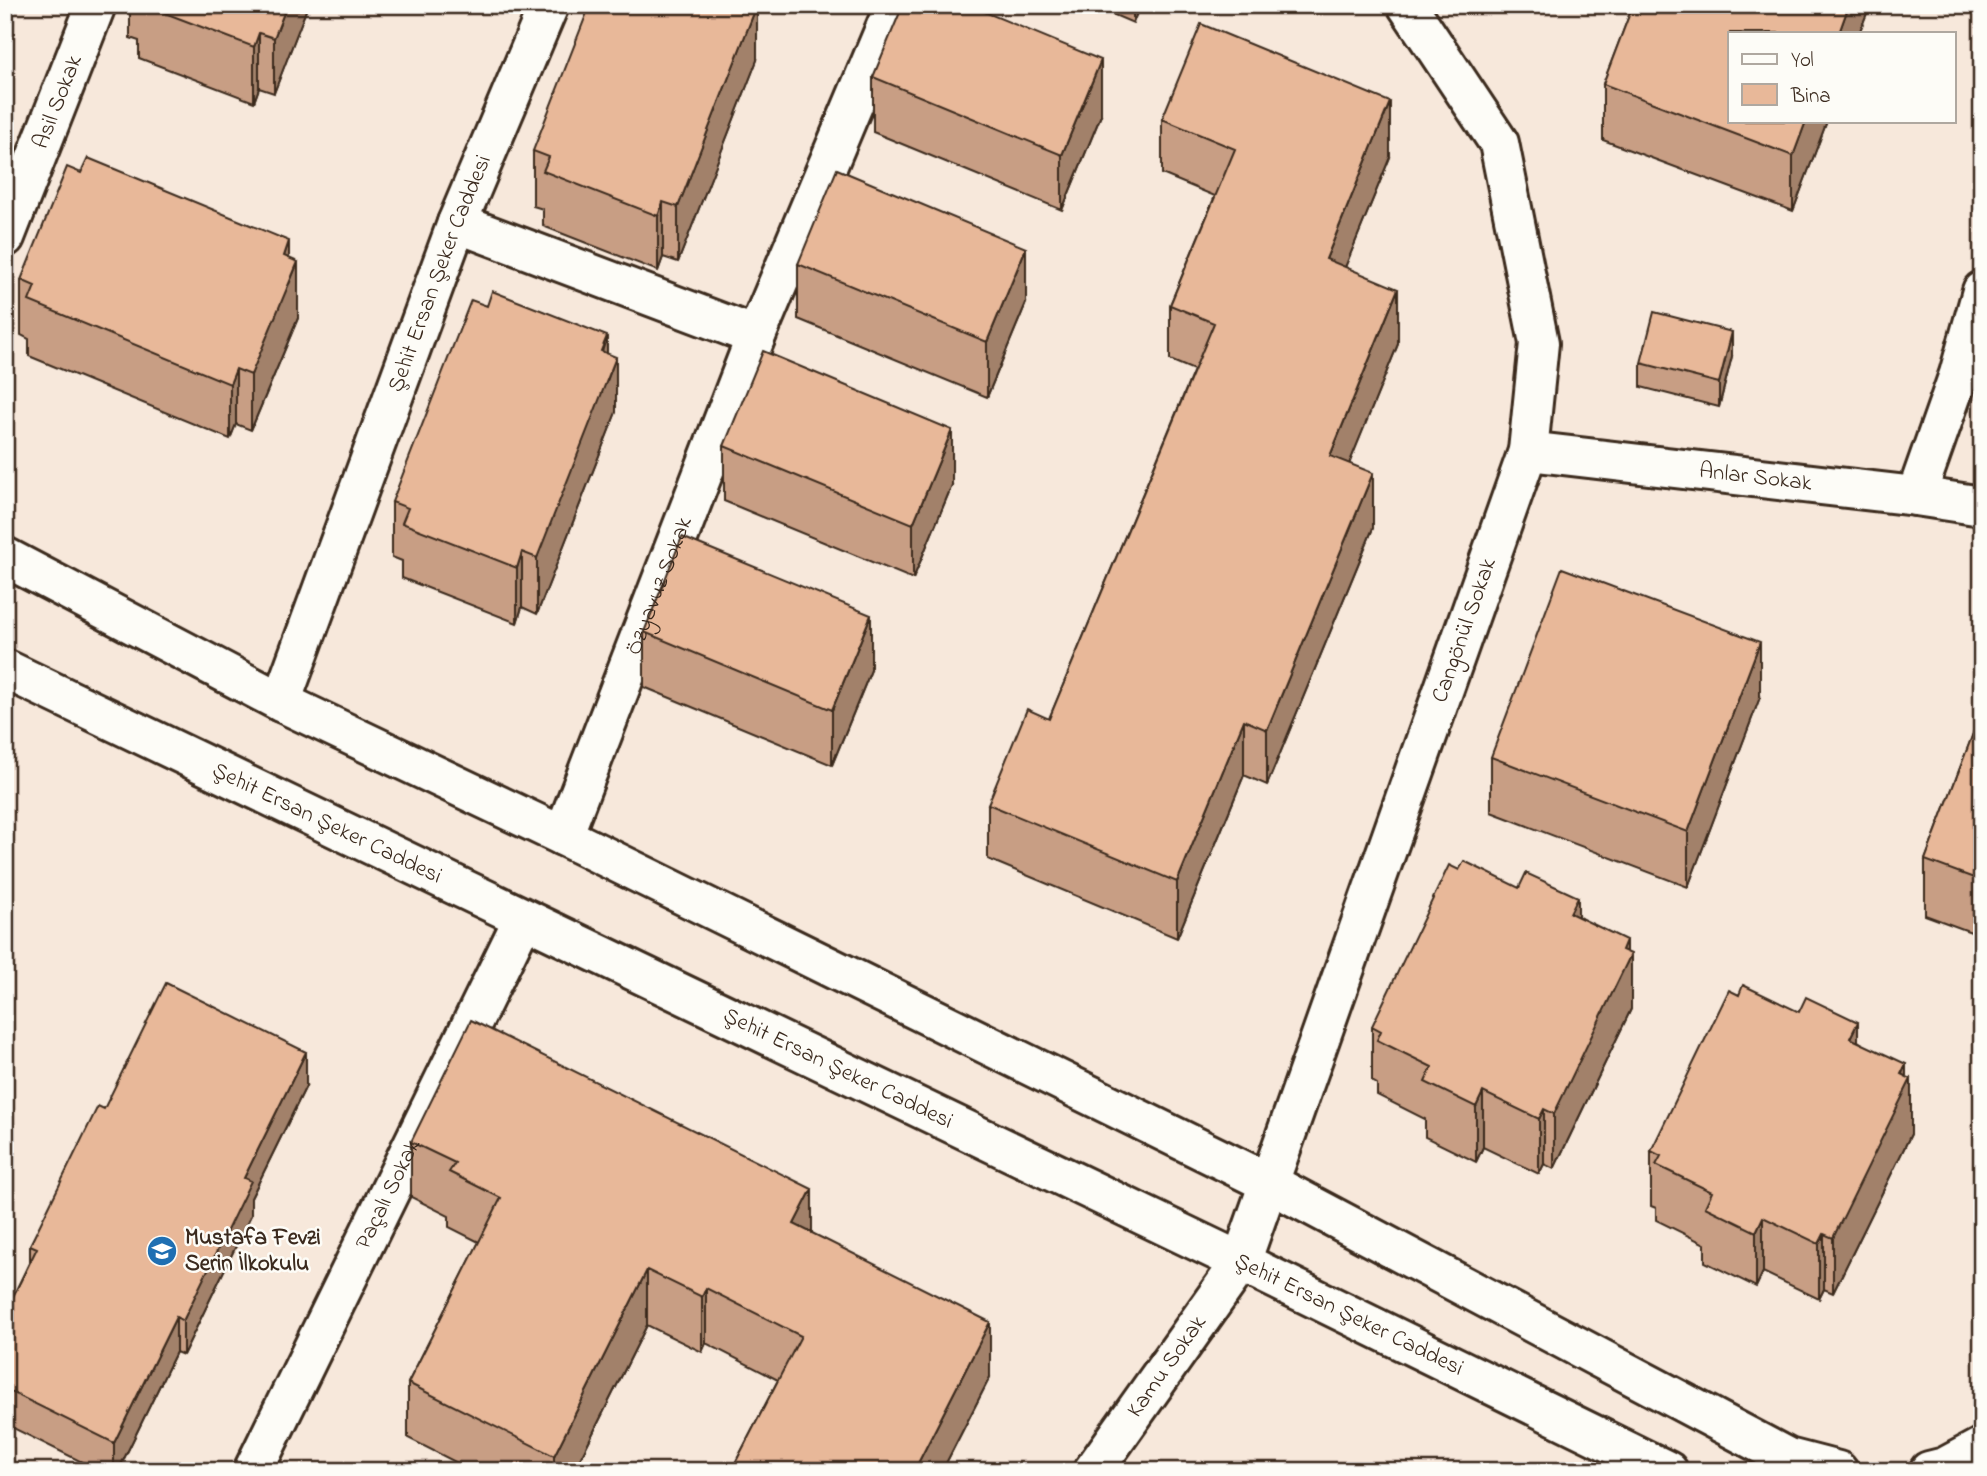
<svg xmlns="http://www.w3.org/2000/svg" width="1987" height="1476" font-family="'Indie Flower',sans-serif">
	<rect width="100%" height="100%" fill="#f7e8db"/>
	<filter id="ink" filterUnits="userSpaceOnUse"><feTurbulence type="fractalNoise" baseFrequency=".0143" numOctaves="2"/><feDisplacementMap in="SourceGraphic" scale="14" xChannelSelector="R" yChannelSelector="G"/><feConvolveMatrix kernelMatrix="1 2 1 2 8 2 1 2 1" color-interpolation-filters="sRGB"/></filter>
	<g filter="url(#ink)">
		<g fill="none" stroke-linecap="round" stroke-linejoin="round">
			<g stroke="#3b2a1e" stroke-width="44">
				<g id="minor">
					<path d="M 457,223 L 756,336"/>
					<path id="s1" d="M 5,237 L 96,5"/>
					<path id="s2" d="M 1528,451 L 1916,496 L 1982,506"/>
					<path d="M 1916,496 L 1959,374 L 1982,291"/>
					<path id="s3" d="M 281,702 L 457,223 L 549,5"/>
					<path id="s4" d="M 563,836 L 756,336 L 895,5"/>
					<path id="s5" d="M 253,1471 L 523,919"/>
					<path id="s6" d="M 1093,1471 L 1241,1262 L 1528,451 L 1539,343 L 1499,143 L 1407,5"/>
				</g>
			</g>
			<g stroke="#3b2a1e" stroke-width="44">
				<g id="tertiary">
					<path d="M 5,557 L 281,702 L 563,836 L 1269,1183 L 1788,1458 L 1838,1471"/>
					<path id="s7" d="M 5,669 L 1241,1262 L 1668,1471"/>
					<path d="M 1929,1471 L 1945,1467 L 1982,1447"/>
				</g>
			</g>
			<use href="#minor" stroke="#fdfcf7" stroke-width="38"/>
			<use href="#tertiary" stroke="#fdfcf7" stroke-width="38"/>
		</g>
		<path fill="#c89e84" stroke="#3b2a1e" stroke-width="2" d="M 130,5 L 308,5 L 274,93 L 259,88 L 254,102 L 139,58 L 139,41 L 130,38 Z
			M 1091,5 L 1140,5 L 1133,23 Z
			M 1633,5 L 1867,5 L 1867,13 L 1859,33 L 1730,33 L 1730,121 L 1827,121 L 1793,211 L 1603,140 L 1603,84 Z
			M 757,60 L 678,262 L 663,257 L 658,271 L 543,226 L 543,209 L 533,206 L 533,151 Z
			M 873,77 L 1101,115 L 1062,210 L 873,132 Z
			M 1162,119 L 1390,157 L 1345,267 L 1398,344 L 1349,463 L 1373,528 L 1267,785 L 1244,775 L 1177,938 L 988,859 L 988,804 L 1049,719 L 1194,370 L 1170,360 L 1170,305 L 1215,196 L 1162,174 Z
			M 289,259 L 298,318 L 251,430 L 236,424 L 230,439 L 29,356 L 29,339 L 21,335 L 21,280 Z
			M 798,264 L 1026,303 L 987,397 L 798,319 Z
			M 607,353 L 616,412 L 537,614 L 522,607 L 517,623 L 402,578 L 402,561 L 392,557 L 392,502 Z
			M 1732,356 L 1719,407 L 1641,387 L 1641,363 Z
			M 724,446 L 952,485 L 913,579 L 724,501 Z
			M 644,632 L 871,670 L 832,765 L 644,687 Z
			M 1760,697 L 1688,887 L 1491,812 L 1491,757 Z
			M 1982,710 L 1982,936 L 1925,915 L 1925,860 Z
			M 1578,916 L 1626,952 L 1631,1009 L 1554,1169 L 1544,1164 L 1539,1174 L 1483,1147 L 1476,1162 L 1425,1137 L 1425,1119 L 1377,1095 L 1377,1084 L 1372,1081 L 1372,1026 Z
			M 1739,995 L 1858,1041 L 1906,1077 L 1911,1134 L 1833,1293 L 1824,1289 L 1819,1299 L 1763,1272 L 1756,1287 L 1705,1262 L 1705,1244 L 1656,1220 L 1656,1208 L 1651,1206 L 1651,1151 Z
			M 306,1086 L 251,1198 L 251,1215 L 183,1355 L 176,1352 L 118,1471 L 100,1471 L 5,1424 L 5,1313 L 30,1261 L 30,1245 L 104,1109 Z
			M 411,1142 L 812,1233 L 990,1377 L 942,1471 L 731,1471 L 778,1380 L 706,1343 L 702,1352 L 647,1325 L 574,1471 L 473,1471 L 408,1438 L 408,1383 L 479,1242 L 449,1227 L 449,1216 L 411,1197 Z"/>
		<path fill="#a2816b" stroke="#3b2a1e" stroke-width="2" d="M 287,5 L 308,5 L 274,93 L 274,38 Z
			M 757,5 L 757,60 L 678,262 L 678,207 Z
			M 1133,5 L 1140,5 L 1133,23 Z
			M 1849,5 L 1867,5 L 1867,13 L 1859,33 L 1839,33 Z
			M 259,33 L 259,88 L 254,102 L 254,47 Z
			M 1101,60 L 1101,115 L 1062,210 L 1062,155 Z
			M 1390,102 L 1390,157 L 1326,314 L 1326,259 Z
			M 1806,121 L 1827,121 L 1793,211 L 1793,156 Z
			M 663,202 L 663,257 L 658,271 L 658,216 Z
			M 289,241 L 289,284 L 298,262 L 298,318 L 251,430 L 251,375 L 284,256 Z
			M 1026,248 L 1026,303 L 987,397 L 987,342 Z
			M 1398,289 L 1398,344 L 1330,511 L 1330,456 Z
			M 1732,332 L 1732,356 L 1719,407 L 1719,383 Z
			M 607,336 L 607,381 L 616,357 L 616,412 L 537,614 L 537,558 Z
			M 236,369 L 236,424 L 230,439 L 230,384 Z
			M 952,430 L 952,485 L 913,579 L 913,524 Z
			M 1373,473 L 1373,528 L 1267,785 L 1267,730 Z
			M 522,552 L 522,607 L 517,623 L 517,568 Z
			M 871,615 L 871,670 L 832,765 L 832,710 Z
			M 1760,642 L 1760,697 L 1688,887 L 1688,832 Z
			M 1244,720 L 1244,775 L 1177,938 L 1177,882 Z
			M 1578,897 L 1578,952 L 1570,913 Z
			M 1626,940 L 1626,964 L 1631,954 L 1631,1009 L 1554,1169 L 1554,1114 Z
			M 1858,1022 L 1858,1077 L 1850,1038 Z
			M 306,1052 L 306,1086 L 251,1198 L 251,1215 L 183,1355 L 183,1321 L 244,1178 Z
			M 1906,1064 L 1906,1088 L 1911,1079 L 1911,1134 L 1833,1293 L 1833,1238 Z
			M 1483,1092 L 1483,1147 L 1476,1162 L 1476,1107 Z
			M 1544,1109 L 1544,1164 L 1539,1174 L 1539,1119 Z
			M 812,1189 L 812,1245 L 794,1224 Z
			M 1763,1217 L 1763,1272 L 1756,1287 L 1756,1232 Z
			M 1824,1234 L 1824,1289 L 1819,1299 L 1819,1244 Z
			M 647,1270 L 647,1325 L 574,1471 L 554,1471 L 554,1456 Z
			M 706,1288 L 706,1343 L 702,1352 L 702,1297 Z
			M 176,1317 L 176,1352 L 118,1471 L 114,1471 L 114,1443 Z
			M 990,1322 L 990,1377 L 942,1471 L 914,1471 Z"/>
		<path fill="#e8b899" stroke="#3b2a1e" stroke-width="2" d="M 144,5 L 287,5 L 274,38 L 259,33 L 254,47 Z
			M 590,5 L 757,5 L 678,207 L 663,202 L 658,216 L 543,171 L 549,157 L 533,151 Z
			M 903,5 L 968,5 L 1101,60 L 1062,155 L 873,77 Z
			M 1633,5 L 1849,5 L 1839,33 L 1730,33 L 1730,121 L 1806,121 L 1793,156 L 1603,84 Z
			M 1201,24 L 1390,102 L 1326,259 L 1398,289 L 1330,456 L 1373,473 L 1267,730 L 1244,720 L 1177,882 L 988,804 L 1027,709 L 1049,719 L 1214,323 L 1170,305 L 1235,149 L 1162,119 Z
			M 88,158 L 289,241 L 284,256 L 298,262 L 251,375 L 236,369 L 230,384 L 29,301 L 35,286 L 21,280 L 67,167 L 81,173 Z
			M 837,169 L 1026,248 L 987,342 L 798,264 Z
			M 492,291 L 607,336 L 601,351 L 616,357 L 537,558 L 522,552 L 517,568 L 402,523 L 408,508 L 392,502 L 471,300 L 487,306 Z
			M 1654,312 L 1732,332 L 1719,383 L 1641,363 Z
			M 763,351 L 952,430 L 913,524 L 724,446 Z
			M 682,537 L 871,615 L 832,710 L 644,632 Z
			M 1562,568 L 1760,642 L 1688,832 L 1491,757 Z
			M 1982,710 L 1982,881 L 1925,860 Z
			M 1464,861 L 1519,888 L 1526,873 L 1578,897 L 1570,913 L 1626,940 L 1622,950 L 1631,954 L 1554,1114 L 1544,1109 L 1539,1119 L 1483,1092 L 1476,1107 L 1425,1082 L 1432,1067 L 1377,1040 L 1381,1031 L 1372,1026 L 1449,865 L 1459,870 Z
			M 166,983 L 306,1052 L 244,1178 L 251,1181 L 183,1321 L 176,1317 L 114,1443 L 5,1389 L 5,1313 L 37,1248 L 30,1245 L 98,1106 L 104,1109 Z
			M 1743,985 L 1799,1012 L 1806,997 L 1858,1022 L 1850,1038 L 1906,1064 L 1901,1074 L 1911,1079 L 1833,1238 L 1824,1234 L 1819,1244 L 1763,1217 L 1756,1232 L 1705,1207 L 1712,1192 L 1656,1165 L 1661,1156 L 1651,1151 L 1729,990 L 1739,995 Z
			M 471,1020 L 812,1189 L 794,1224 L 990,1322 L 914,1471 L 731,1471 L 801,1336 L 706,1288 L 702,1297 L 647,1270 L 554,1456 L 408,1383 L 501,1198 L 449,1172 L 455,1163 L 411,1142 Z"/>
	</g>
	<defs>
		<g id="school-disc" transform="scale(1.575)"><circle r="9.5" fill="#1f6fb2" stroke="#fdfcf7"/><path d="M0-5L7-2L0 1L-7-2ZM-4 1L0 2.5L4 1V4Q0 6-4 4Z" fill="#fff"/></g>
	</defs>
	<g fill-rule="evenodd">
		<use href="#school-disc" x="162" y="1251"/>
	</g>
	<g text-anchor="middle" dominant-baseline="central" stroke-width="5" stroke-linejoin="round" paint-order="stroke">
		<g font-size="23" fill="#3b2a1e" stroke="#fdfcf7">
			<text stroke="none"><textPath href="#s1" startOffset="145">Asil Sokak</textPath></text>
			<text stroke="none"><textPath href="#s3" startOffset="457">Şehit Ersan Şeker Caddesi</textPath></text>
			<text stroke="none"><textPath href="#s2" startOffset="229">Anlar Sokak</textPath></text>
			<text stroke="none"><textPath href="#s4" startOffset="268">Özyavuz Sokak</textPath></text>
			<text stroke="none"><textPath href="#s6" startOffset="926">Cangönül Sokak</textPath></text>
			<text stroke="none"><textPath href="#s7" startOffset="357">Şehit Ersan Şeker Caddesi</textPath></text>
			<text stroke="none"><textPath href="#s7" startOffset="924">Şehit Ersan Şeker Caddesi</textPath></text>
			<text stroke="none"><textPath href="#s5" startOffset="308">Paçalı Sokak</textPath></text>
			<text stroke="none"><textPath href="#s7" startOffset="1491">Şehit Ersan Şeker Caddesi</textPath></text>
			<text stroke="none"><textPath href="#s6" startOffset="128">Kamu Sokak</textPath></text>
		</g>
		<g font-size="23" font-weight="bold" fill="#3b2a1e" stroke="#fdfcf7" text-anchor="start">
			<text x="185" y="1238">Mustafa Fevzi<tspan x="185" dy="26">Serin İlkokulu</tspan></text>
		</g>
	</g>
	<rect width="1987" height="1476" fill="none" stroke="#fdfcf7" stroke-width="28"/>
	<rect x="14" y="14" width="1959" height="1448" fill="none" stroke="#3b2a1e" stroke-width="2.5" filter="url(#ink)"/>
	<rect x="1728" y="32" width="228" height="91" fill="#fdfcf7" stroke="#afa8a0" stroke-width="2"/>
	<rect x="1742" y="54" width="35" height="10" fill="#fdfcf7" stroke="#afa8a0" stroke-width="2"/>
	<text x="1791" y="66" font-size="21" fill="#3b2a1e">Yol</text>
	<rect x="1742" y="84" width="35" height="21" fill="#e8b899" stroke="#afa8a0" stroke-width="2"/>
	<text x="1791" y="102" font-size="21" fill="#3b2a1e">Bina</text>
</svg>
